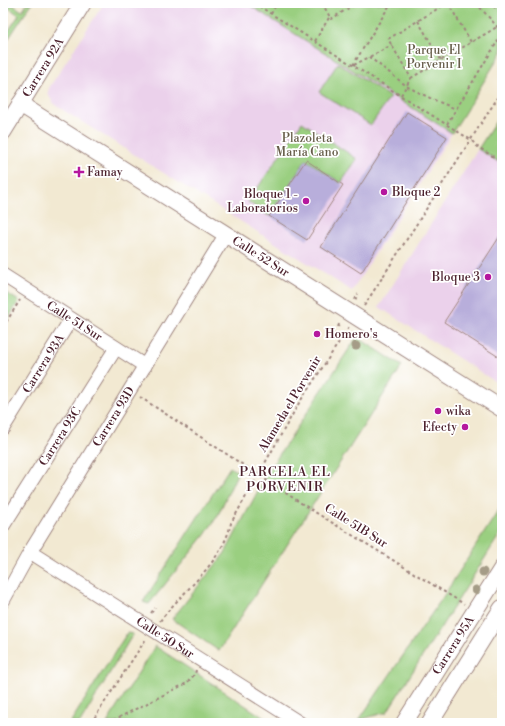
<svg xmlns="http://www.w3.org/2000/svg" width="505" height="726" font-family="'Libre Bodoni',serif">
	<rect width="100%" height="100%" fill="#fff"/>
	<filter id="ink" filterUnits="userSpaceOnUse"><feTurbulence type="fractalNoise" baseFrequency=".025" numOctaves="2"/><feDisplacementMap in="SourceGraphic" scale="8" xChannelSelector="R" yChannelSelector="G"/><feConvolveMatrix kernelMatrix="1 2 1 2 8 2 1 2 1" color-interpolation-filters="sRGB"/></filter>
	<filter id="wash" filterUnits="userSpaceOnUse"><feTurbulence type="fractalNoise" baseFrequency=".012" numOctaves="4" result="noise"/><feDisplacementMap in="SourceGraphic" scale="16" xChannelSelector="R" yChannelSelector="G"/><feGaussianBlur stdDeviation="0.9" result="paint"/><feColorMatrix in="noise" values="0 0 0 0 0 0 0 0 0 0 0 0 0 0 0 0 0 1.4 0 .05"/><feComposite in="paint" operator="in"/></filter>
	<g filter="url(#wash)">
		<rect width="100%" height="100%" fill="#f2e9d2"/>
		<path fill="#ebd1eb" d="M 104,3 L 246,3 L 452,133 L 352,291 L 55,105 L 50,98 L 48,93 L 49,88 Z
			M 478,149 L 502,164 L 502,386 L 379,307 Z"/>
		<path fill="#9acf80" stroke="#727756" d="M 3,3 L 10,3 L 22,11 L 27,3 L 32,3 L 3,47 L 3,39 L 19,15 L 3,4 Z
			M 246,3 L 502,3 L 502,52 L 452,133 Z
			M 338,63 L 390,97 L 371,125 L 319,92 Z
			M 498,118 L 502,119 L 502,164 L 478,149 Z
			M 302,122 L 357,159 L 341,183 L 306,160 L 269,216 L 248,202 Z
			M 3,291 L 19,301 L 3,327 Z
			M 357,337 L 402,366 L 219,651 L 172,619 L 225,553 L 269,470 Z
			M 230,467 L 238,472 L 218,515 L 205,535 L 149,604 L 143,602 Z
			M 502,505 L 502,531 L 387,712 L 359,720 L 441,600 Z
			M 127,633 L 133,634 L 80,723 L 70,723 Z
			M 155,646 L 272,723 L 107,723 Z"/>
		<g id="blocks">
			<path fill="#b8aedb" d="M 407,112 L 447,137 L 361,273 L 321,247 Z
				M 306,160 L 343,185 L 307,240 L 269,216 Z
				M 502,233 L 502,359 L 444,322 Z"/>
		</g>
	</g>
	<g filter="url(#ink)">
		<use href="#blocks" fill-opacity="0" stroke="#9e847e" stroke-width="1"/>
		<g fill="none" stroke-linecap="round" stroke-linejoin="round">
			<g stroke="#9e847e" stroke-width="15">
				<g id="minor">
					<path id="s1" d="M 3,275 L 145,366"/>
					<path id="s2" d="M 3,428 L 71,319"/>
					<path id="s3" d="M 3,526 L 116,348"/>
					<path id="s4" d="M 30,552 L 300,723"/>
					<path id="s5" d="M 3,601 L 30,552 L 226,234"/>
				</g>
			</g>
			<g stroke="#9e847e" stroke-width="18">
				<g id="tertiary">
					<path id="s6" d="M 20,104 L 502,409"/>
					<path id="s7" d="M 3,132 L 83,3"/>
					<path id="s8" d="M 404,723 L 502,568"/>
					<path d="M 430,723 L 502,608"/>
				</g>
			</g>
			<path stroke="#9e847e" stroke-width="2" stroke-dasharray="3 3" stroke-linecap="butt" d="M 254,3 L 471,140 L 478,147 L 502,162
				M 322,3 L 331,19 L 357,3
				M 447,3 L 388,39 L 411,78 L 502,24
				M 448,3 L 471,42
				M 476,3 L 502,32
				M 488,3 L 502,12
				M 271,14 L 277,3
				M 418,21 L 441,60
				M 315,41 L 330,16
				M 369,57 L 408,87 L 432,99 L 456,109
				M 353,65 L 391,3
				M 354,65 L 392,45
				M 401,95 L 411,78
				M 447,124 L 502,34
				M 355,300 L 358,294
				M 364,306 L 502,91
				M 3,327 L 20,300
				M 338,327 L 340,322
				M 140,397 L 310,509 L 464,604
				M 151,613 L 155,608
				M 160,621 C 184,589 222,564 231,523 L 299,403 L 349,327
				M 91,723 L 146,639
				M 108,723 L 187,683 L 195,674 L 196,670"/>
			<use href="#minor" stroke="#fff" stroke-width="13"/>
			<use href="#tertiary" stroke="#fff" stroke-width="16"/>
		</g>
		<g fill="#a59c87">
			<circle cx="356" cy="346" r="4.5"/>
			<circle cx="483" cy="572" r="4.5"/>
			<circle cx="476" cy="590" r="4.5"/>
		</g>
	</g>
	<g fill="#b5179e" stroke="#fff" stroke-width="1.5">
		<path d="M77 166h4v4h4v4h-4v4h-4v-4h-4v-4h4z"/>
		<circle cx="384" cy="192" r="4"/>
		<circle cx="306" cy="201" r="4"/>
		<circle cx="488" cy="277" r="4"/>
		<circle cx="317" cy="334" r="4"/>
		<circle cx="438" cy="411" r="4"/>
		<circle cx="465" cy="427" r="4"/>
	</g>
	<g text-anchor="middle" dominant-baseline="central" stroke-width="3.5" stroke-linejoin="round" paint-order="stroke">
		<g font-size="12" fill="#665d49" stroke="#fff">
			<text x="434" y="50">Parque El<tspan x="434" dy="14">Porvenir I</tspan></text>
			<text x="307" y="138">Plazoleta<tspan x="307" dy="14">María Cano</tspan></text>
		</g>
		<g font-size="12" fill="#4a1f2b" stroke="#fff">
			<text stroke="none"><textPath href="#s7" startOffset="76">Carrera 92A</textPath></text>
			<text stroke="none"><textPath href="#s6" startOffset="285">Calle 52 Sur</textPath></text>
			<text stroke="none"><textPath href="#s1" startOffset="85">Calle 51 Sur</textPath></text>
			<text stroke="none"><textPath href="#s2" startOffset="76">Carrera 93A</textPath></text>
			<text transform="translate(290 404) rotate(-59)">Alameda el Porvenir</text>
			<text stroke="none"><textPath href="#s5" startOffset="215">Carrera 93D</textPath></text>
			<text stroke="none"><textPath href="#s3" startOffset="106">Carrera 93C</textPath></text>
			<text transform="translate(356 526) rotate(32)">Calle 51B Sur</text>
			<text stroke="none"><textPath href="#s4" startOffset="160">Calle 50 Sur</textPath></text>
			<text stroke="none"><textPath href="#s8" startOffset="92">Carrera 95A</textPath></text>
		</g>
		<g font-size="12" fill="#4a1f2b" stroke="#fff" text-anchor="start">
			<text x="87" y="172">Famay</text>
			<text x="392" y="192">Bloque 2</text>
			<text x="298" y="194" text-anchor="end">Bloque 1 -<tspan x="298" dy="14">Laboratorios</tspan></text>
			<text x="480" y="277" text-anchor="end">Bloque 3</text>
			<text x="325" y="334">Homero's</text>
			<text x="446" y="411">wika</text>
			<text x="457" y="427" text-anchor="end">Efecty</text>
		</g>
		<g font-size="13" letter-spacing="1" fill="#4a1f2b" stroke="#fff">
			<text x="285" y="472">PARCELA EL<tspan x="285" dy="15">PORVENIR</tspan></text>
		</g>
	</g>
	<rect width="505" height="726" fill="none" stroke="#fff" stroke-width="16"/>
</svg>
